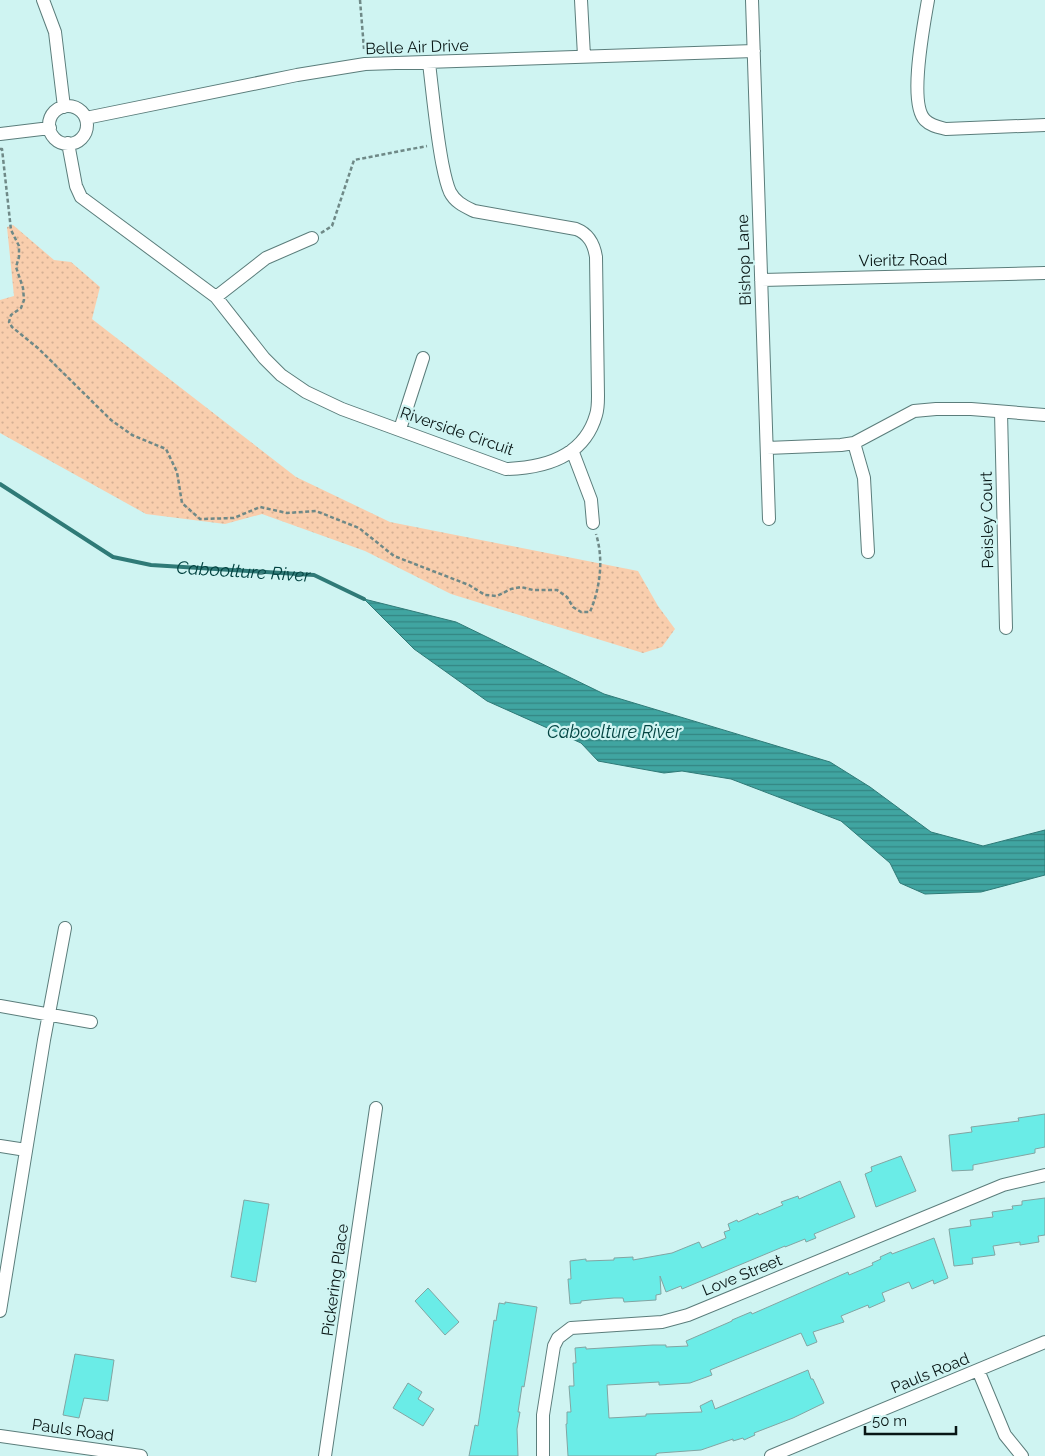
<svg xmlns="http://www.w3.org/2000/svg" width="1045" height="1456" font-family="Raleway,sans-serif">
	<defs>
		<pattern id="grass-dots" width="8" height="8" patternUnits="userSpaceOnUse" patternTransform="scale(1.25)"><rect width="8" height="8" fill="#f9cead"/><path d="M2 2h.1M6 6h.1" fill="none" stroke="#d4b094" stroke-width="1.8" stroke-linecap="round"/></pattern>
		<pattern id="water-rules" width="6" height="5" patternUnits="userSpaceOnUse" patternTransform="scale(1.25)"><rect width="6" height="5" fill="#40a5a1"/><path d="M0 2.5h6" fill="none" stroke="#348582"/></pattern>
	</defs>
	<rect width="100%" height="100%" fill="#cff4f2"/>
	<path fill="url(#grass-dots)" d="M 13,225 L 54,260 L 71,262 L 100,287 L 92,319 L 296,477 L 390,522 L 638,571 L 658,606 L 675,629 L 662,647 L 643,653 L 451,594 L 365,551 L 262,514 L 225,524 L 146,514 L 0,433 L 0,300 L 14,296 L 7,227 Z"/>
	<path fill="url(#water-rules)" stroke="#2f7a77" d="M 364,599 L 456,622 L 604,694 L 830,762 L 870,787 L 931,832 L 983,846 L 1045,830 L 1045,875 L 981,892 L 925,894 L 900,883 L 890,863 L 841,821 L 731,779 L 682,771 L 664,773 L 598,761 L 581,743 L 487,701 L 414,649 Z"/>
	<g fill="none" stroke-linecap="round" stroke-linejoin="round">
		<path stroke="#2f7a77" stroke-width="4" id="s1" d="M 0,484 L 113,557 L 151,565 L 314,575 L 364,599"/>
	</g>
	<path fill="#6aece7" stroke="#82a5a3" d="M 1045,1114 L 1045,1147 L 1035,1149 L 1035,1153 L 973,1165 L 973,1170 L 952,1171 L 949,1135 L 972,1132 L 971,1127 L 1019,1121 L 1018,1118 Z
		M 901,1156 L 916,1191 L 876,1207 L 865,1174 L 872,1171 L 871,1167 Z
		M 840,1181 L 855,1217 L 814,1234 L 816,1238 L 806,1242 L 805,1239 L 785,1247 L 785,1246 L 682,1289 L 681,1286 L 666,1292 L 660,1276 L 661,1294 L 656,1295 L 656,1300 L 624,1302 L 623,1298 L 614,1298 L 590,1300 L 581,1301 L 581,1303 L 570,1304 L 568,1279 L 571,1279 L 570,1261 L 586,1259 L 586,1261 L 614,1260 L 614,1258 L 633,1257 L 633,1260 L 672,1253 L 699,1242 L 702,1248 L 726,1238 L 724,1232 L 730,1230 L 728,1224 L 737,1220 L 738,1222 L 758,1213 L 759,1215 L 783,1205 L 781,1202 L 798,1196 L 799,1199 Z
		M 1045,1198 L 1045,1235 L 1038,1236 L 1039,1242 L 1020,1245 L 1020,1242 L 993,1246 L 995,1255 L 972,1258 L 973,1264 L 954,1266 L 949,1229 L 971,1226 L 970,1220 L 993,1217 L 992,1212 L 1013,1209 L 1012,1206 L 1022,1205 L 1022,1201 Z
		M 244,1200 L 269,1204 L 256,1282 L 231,1277 Z
		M 934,1238 L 948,1278 L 934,1284 L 933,1280 L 912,1289 L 909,1282 L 882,1293 L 885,1301 L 869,1308 L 868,1305 L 841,1316 L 844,1322 L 813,1332 L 817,1342 L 807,1346 L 801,1333 L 710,1370 L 712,1375 L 690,1383 L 659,1385 L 659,1382 L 607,1385 L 609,1418 L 646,1416 L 646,1414 L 702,1412 L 700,1406 L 712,1400 L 715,1409 L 808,1370 L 811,1379 L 813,1379 L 824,1403 L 793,1418 L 754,1433 L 755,1435 L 744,1440 L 743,1438 L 733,1441 L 733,1439 L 701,1450 L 659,1453 L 656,1454 L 656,1456 L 568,1456 L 566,1424 L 567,1424 L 567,1412 L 571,1412 L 569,1386 L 574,1386 L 573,1363 L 576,1363 L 575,1348 L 586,1347 L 586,1349 L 653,1345 L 666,1345 L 666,1347 L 688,1346 L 686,1341 L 732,1321 L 732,1320 L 751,1312 L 752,1314 L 848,1272 L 849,1275 L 873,1265 L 872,1263 L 881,1259 L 880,1257 L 891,1252 L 892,1254 Z
		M 428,1288 L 459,1322 L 445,1335 L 415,1301 Z
		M 505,1302 L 537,1307 L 524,1387 L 522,1386 L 518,1412 L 520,1412 L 517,1429 L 518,1456 L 469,1456 L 475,1425 L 478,1426 L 494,1320 L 496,1321 L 499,1303 L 505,1304 Z
		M 75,1354 L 114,1360 L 108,1401 L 84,1398 L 79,1418 L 63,1415 Z
		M 408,1383 L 422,1392 L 418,1399 L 434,1409 L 423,1426 L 393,1408 Z"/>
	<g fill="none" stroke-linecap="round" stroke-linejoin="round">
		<g stroke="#5b7d7b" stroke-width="14">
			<path id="minor" d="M 43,0 L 55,32 L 64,107
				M 581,0 L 584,56
				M 752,0 L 769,519
				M 928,0 C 924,24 908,103 925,120 C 931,126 938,127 946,129 L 1045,125
				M49 125a19 19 0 1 1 38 0a19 19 0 1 1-38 0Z
				M 86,118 L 297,75 L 365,64 L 754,51
				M 0,134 L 50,128
				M 68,143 L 76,186 L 81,197 L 216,297 L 264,358 L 281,375 L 306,392 L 342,409 L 506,469 C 544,468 584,457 596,415 C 598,409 598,402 598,396 L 596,257 C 594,244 589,234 576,229 L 474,211 C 464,206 455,202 450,192 C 446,183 444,172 442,162 C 436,130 433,96 429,63
				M 761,280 L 1045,273
				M 216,297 L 266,258 L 312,238
				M 1001,412 L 1006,628
				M 400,429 L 423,358
				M 854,443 L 864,478 L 868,552
				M 767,448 L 841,445 L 854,443 L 914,411 L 936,409 L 971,409 L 1045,415
				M 572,450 L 591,500 L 593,523
				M 0,1006 L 91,1022
				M 0,1146 L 26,1150
				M 0,1311 L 44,1040 L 65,928
				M 978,1370 L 1005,1435 L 1022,1456
				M 0,1436 L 141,1456
				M 325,1456 L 376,1108
				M 543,1456 L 543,1415 L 554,1346 L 558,1338 L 571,1328 L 662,1322 L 688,1315 L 1003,1185 L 1045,1175
				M 771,1456 L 1045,1342"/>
		</g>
		<path stroke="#6f8987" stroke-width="2.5" stroke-dasharray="4 2.5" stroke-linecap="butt" d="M 360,0 L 364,49
			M 0,149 L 2,149 L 11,230 L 19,246 L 19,257 L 16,267 L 23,288 L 24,300 L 21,308 L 11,315 L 9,322 L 12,327 L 39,349 L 111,420 L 132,435 L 166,449 L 177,472 L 182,503 L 200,519 L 234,518 L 260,507 L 287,513 L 316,511 L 359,528 L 394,556 L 469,585 L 485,595 L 497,596 L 511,589 L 521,587 L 533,590 L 557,590 L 567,597 L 573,607 L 581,612 L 590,612 C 600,588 604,560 596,534
			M 321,233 L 332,226 L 354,160 L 427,146"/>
		<use href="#minor" stroke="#fff" stroke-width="12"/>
	</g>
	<g text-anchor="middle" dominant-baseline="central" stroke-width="4.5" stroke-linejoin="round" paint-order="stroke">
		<g font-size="16" fill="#081615" stroke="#cff4f2">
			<text transform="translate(417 47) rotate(-2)">Belle Air Drive</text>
			<text transform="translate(744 260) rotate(-92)">Bishop Lane</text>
			<text transform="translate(903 260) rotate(-1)">Vieritz Road</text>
			<text transform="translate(457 431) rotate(19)">Riverside Circuit</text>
			<text transform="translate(987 520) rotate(-91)">Peisley Court</text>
			<text transform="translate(742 1275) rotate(-22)">Love Street</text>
			<text transform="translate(335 1280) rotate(-82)">Pickering Place</text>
			<text transform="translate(930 1373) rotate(-22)">Pauls Road</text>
			<text transform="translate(73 1430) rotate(8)">Pauls Road</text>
		</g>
		<g font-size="18" font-style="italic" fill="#034341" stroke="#cff4f2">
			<text stroke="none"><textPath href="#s1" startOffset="266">Caboolture River</textPath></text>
			<text x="614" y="731">Caboolture River</text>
		</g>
	</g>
	<path d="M865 1426v8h91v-8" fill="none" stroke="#081615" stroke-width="2.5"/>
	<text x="872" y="1426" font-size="15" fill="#081615" stroke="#cff4f2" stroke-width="4" paint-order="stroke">50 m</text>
</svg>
